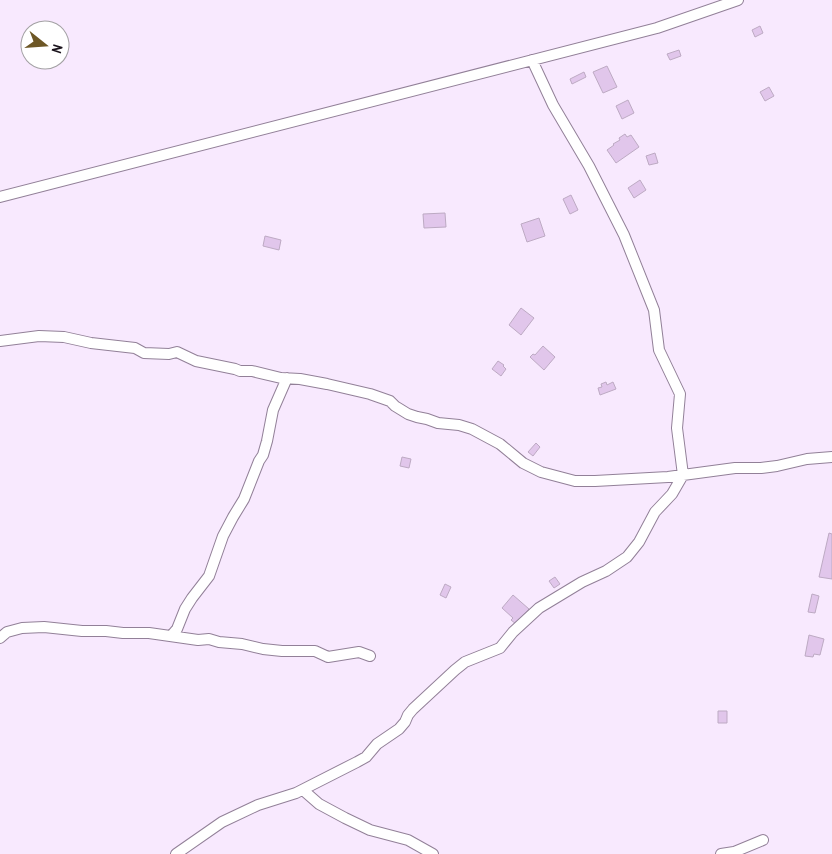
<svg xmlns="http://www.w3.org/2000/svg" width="832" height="854" font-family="'Archivo Narrow',sans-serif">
	<rect width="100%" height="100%" fill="#f8e9fe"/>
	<path fill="#e1c6eb" stroke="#bdaac3" d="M 760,26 L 763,33 L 755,37 L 752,30 Z
		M 679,50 L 681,56 L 670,60 L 667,54 Z
		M 607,66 L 617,87 L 603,93 L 593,72 Z
		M 584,72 L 586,77 L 572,84 L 570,79 Z
		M 769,87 L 774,96 L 765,101 L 760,92 Z
		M 628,100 L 634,113 L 622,119 L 616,106 Z
		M 625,134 L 627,137 L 631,135 L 639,147 L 616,163 L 607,150 L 614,145 L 613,144 L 620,140 L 619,138 Z
		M 655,153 L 658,163 L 649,165 L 646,156 Z
		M 640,180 L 646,190 L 634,198 L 628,188 Z
		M 571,195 L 578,210 L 570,214 L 563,199 Z
		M 445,213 L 446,227 L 424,228 L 423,214 Z
		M 539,218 L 545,236 L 527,242 L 521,224 Z
		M 265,236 L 281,240 L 279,250 L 263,246 Z
		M 521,308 L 534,318 L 521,335 L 509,325 Z
		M 543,346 L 555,357 L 544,370 L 530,357 L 533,354 L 535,355 Z
		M 498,361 L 504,365 L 503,366 L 506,369 L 501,376 L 492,369 Z
		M 606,382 L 607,385 L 613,382 L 616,389 L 600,395 L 598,388 L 602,387 L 601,384 Z
		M 536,443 L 540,447 L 533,456 L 528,452 Z
		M 402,457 L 411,459 L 409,468 L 400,466 Z
		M 829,533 L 832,534 L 832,579 L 819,577 Z
		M 555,577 L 560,584 L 554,588 L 549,581 Z
		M 445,584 L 451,587 L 446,598 L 440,595 Z
		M 812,594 L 819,596 L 815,613 L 808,612 Z
		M 513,595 L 529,609 L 516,624 L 511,620 L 513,618 L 502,608 Z
		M 809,635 L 824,639 L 820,655 L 814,654 L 813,657 L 805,656 Z
		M 718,711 L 727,711 L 727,723 L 718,723 Z"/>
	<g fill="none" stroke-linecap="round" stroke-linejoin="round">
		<g stroke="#928098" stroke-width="12">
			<path id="minor" d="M 0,197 L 657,28 L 738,0
				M 0,341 L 39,336 L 64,337 L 91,343 L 135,348 L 144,353 L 169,354 L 177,352 L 196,361 L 235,369 L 240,371 L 252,371 L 281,378 L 300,379 L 327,384 L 370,394 L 390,401 L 395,406 L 408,414 L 417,417 L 427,419 L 438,423 L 459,425 L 472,429 L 500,444 L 523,463 L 541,472 L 575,481 L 595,481 L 668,477 L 735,468 L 761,468 L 777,466 L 807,459 L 832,457
				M 171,636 L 177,629 L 185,609 L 192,598 L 209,576 L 223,536 L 233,517 L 244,499 L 259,461 L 263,455 L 267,441 L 273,410 L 287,378
				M 0,638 L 7,632 L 22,628 L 44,627 L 82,631 L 106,631 L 123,633 L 149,633 L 198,640 L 209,639 L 219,642 L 242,644 L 263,649 L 282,651 L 315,651 L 328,657 L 359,652 L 370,656
				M 303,790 L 319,804 L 345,818 L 370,830 L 408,840 L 433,854
				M 176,854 L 222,822 L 258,805 L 296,793 L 357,762 L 366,757 L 377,744 L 399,729 L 405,722 L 408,715 L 413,709 L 455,670 L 465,662 L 500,648 L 513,632 L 539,608 L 582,582 L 606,571 L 627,557 L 639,542 L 655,512 L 672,494 L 683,475 L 677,428 L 680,394 L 659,350 L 654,310 L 624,235 L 589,166 L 553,105 L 532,60
				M 721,854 L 734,852 L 763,840"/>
		</g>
		<use href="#minor" stroke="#fff" stroke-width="10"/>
	</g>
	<g transform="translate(45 45) rotate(107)"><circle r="24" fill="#ffffff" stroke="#a3a1a4"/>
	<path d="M0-4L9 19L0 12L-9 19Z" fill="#6d5726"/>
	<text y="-8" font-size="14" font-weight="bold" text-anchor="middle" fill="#1a131c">N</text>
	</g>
</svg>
